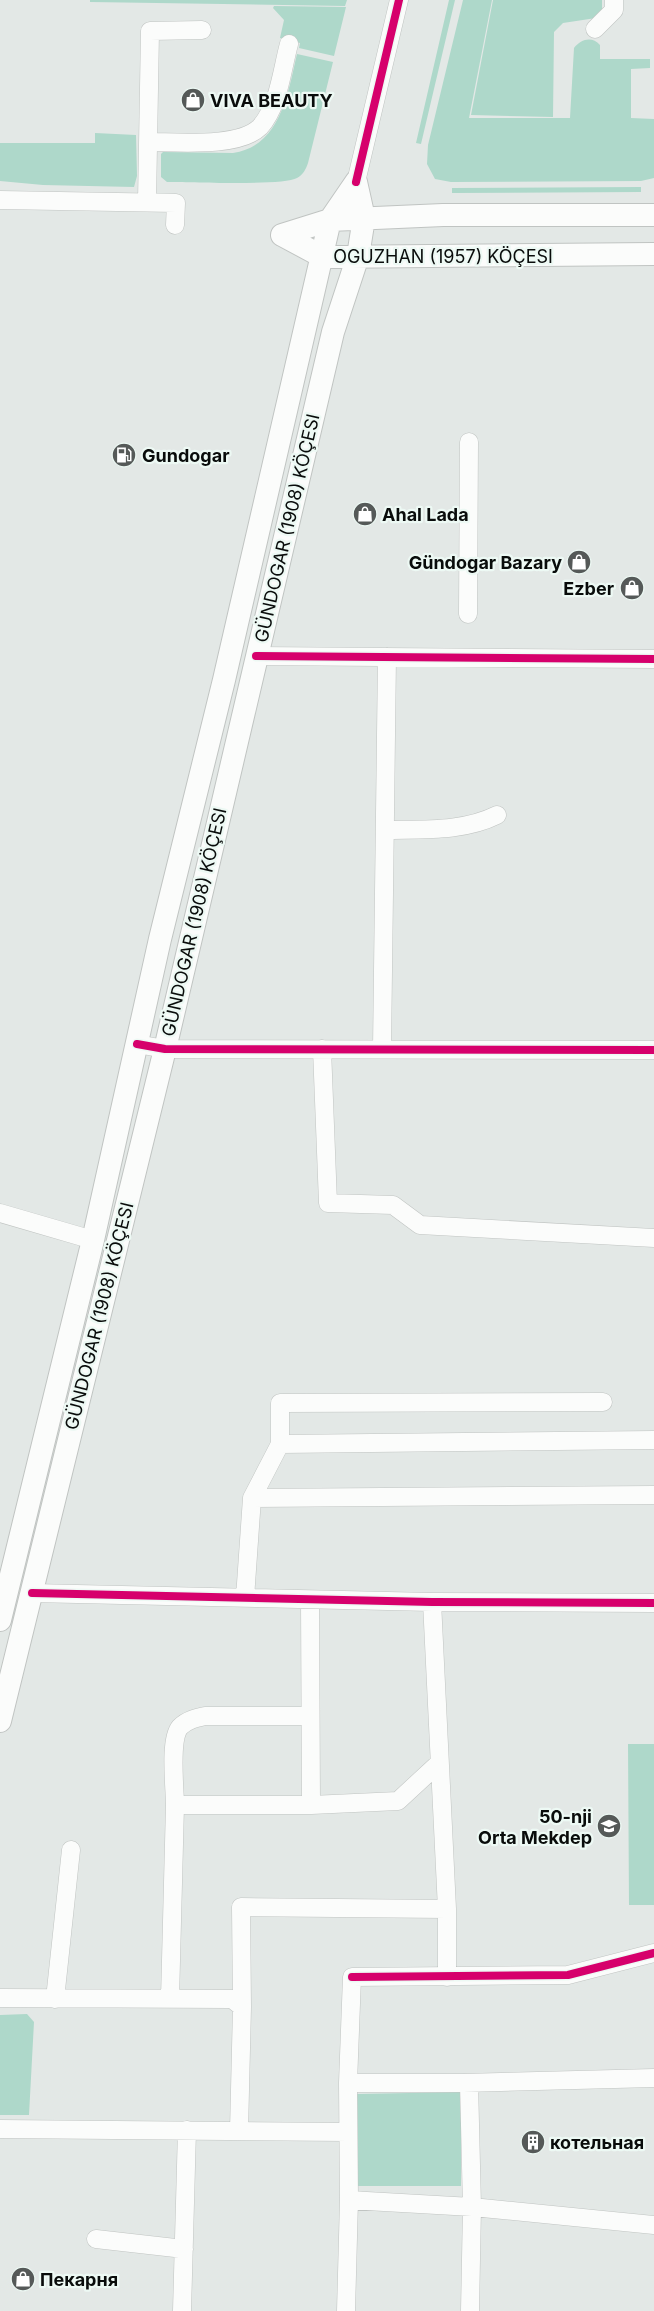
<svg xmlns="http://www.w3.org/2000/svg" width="654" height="2311" font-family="Inter,sans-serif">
	<rect width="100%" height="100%" fill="#e3e8e6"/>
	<path fill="#aed8ca" d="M 90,0 L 347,0 L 345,6 L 90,2 Z
		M 449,0 L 455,0 L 421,144 L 416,143 Z
		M 463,0 L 492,0 L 469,118 L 570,118 L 574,48 C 581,39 592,36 600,45 L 600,59 L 650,59 L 650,68 L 631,69 L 631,118 L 654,119 L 654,178 L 641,181 L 451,182 L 435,179 L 427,164 L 428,145 Z
		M 493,0 L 602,0 L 602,10 L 596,18 L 563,23 L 554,32 L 553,117 L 471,115 Z
		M 274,6 L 346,7 L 334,56 L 299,48 L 300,43 L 280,38 L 284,20 L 273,8 Z
		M 297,54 L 333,62 L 308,163 C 306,169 303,175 297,178 C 283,186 189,182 167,182 L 161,177 L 161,154 L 163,152 L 233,153 C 281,146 288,92 297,54 Z
		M 95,133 L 136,135 L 137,176 L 134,187 L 43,185 L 0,181 L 0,143 L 95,143 Z
		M 641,187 L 641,192 L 452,193 L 452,188 Z
		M 628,1744 L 654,1744 L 654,1905 L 629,1905 Z
		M 27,2014 L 34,2022 L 29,2115 L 0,2115 L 0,2015 Z
		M 461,2092 L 461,2186 L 355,2186 L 357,2094 Z"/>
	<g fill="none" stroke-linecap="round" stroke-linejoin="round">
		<g stroke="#c0c4c2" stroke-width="19">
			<path id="minor" d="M 595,29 L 614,10 L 614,0
				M 148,142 C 177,142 239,148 260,127 C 279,106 282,69 289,44
				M 356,182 L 399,0
				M 0,200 L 176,203 L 175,225
				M 147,202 L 150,31 L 202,30
				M 468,614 L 469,442
				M 256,656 L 654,659
				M 385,830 C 423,829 463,832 497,815
				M 137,1044 L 165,1049 L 654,1050
				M 322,1049 L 328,1203 L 393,1205 L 420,1225 L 654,1238
				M 382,1049 L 387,657
				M 0,1213 L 93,1240
				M 280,1444 L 654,1440
				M 252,1498 L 654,1495
				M 32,1593 L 432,1602 L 654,1603
				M 245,1598 L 252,1498 L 280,1444 L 280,1403 L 603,1402
				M 432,1602 L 447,1909
				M 175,1805 C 175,1788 169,1740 180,1727 C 187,1720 196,1718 205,1716 L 310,1716
				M 311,1805 L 398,1801 L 439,1763
				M 0,1998 L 232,1999 L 242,2007 L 239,2131
				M 55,1999 L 71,1850
				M 170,1999 L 175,1805 L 311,1805 L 310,1600
				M 242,2007 L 241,1907 L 447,1909 L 447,1977
				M 348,2083 L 352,1977 L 568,1975 L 654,1953
				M 463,2083 L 654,2078
				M 0,2129 L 348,2132
				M 96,2239 L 184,2249
				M 182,2311 L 187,2130
				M 346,2311 L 349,2200 L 472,2207 L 469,2083 L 348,2083 L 349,2200
				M 470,2311 L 472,2207 L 654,2225"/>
		</g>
		<g stroke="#c0c4c2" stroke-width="24">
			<path id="major" d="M 282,235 L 323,257 L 654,254
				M 282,235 L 330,220 L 443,215 L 654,215
				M 0,1620 L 93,1240 L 160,939 L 224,680 L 330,220 L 356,182
				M 0,1721 L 165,1049 L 333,332 L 358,256 L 364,218 L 356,182"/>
		</g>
		<use href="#minor" stroke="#fbfcfb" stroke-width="18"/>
		<use href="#major" stroke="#fbfcfb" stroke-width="22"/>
		<g stroke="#edf9f4" stroke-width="11">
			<path id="cycleway" d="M 356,182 L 399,0
				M 256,656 L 654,659
				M 137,1044 L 165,1049 L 654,1050
				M 32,1593 L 432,1602 L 654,1603
				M 352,1977 L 568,1975 L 654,1953"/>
		</g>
		<use href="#cycleway" stroke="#d6006c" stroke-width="8"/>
	</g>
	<defs>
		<g id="shop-disc" transform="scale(1.25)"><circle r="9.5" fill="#555958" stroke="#edf9f4"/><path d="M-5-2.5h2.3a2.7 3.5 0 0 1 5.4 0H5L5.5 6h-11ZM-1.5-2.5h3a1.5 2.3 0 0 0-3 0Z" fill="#fff"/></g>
		<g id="fuel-disc" transform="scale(1.25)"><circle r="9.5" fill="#555958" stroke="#edf9f4"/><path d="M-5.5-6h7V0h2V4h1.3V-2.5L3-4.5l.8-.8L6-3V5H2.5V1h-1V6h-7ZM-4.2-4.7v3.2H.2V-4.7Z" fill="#fff"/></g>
		<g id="school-disc" transform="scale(1.25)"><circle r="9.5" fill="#555958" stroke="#edf9f4"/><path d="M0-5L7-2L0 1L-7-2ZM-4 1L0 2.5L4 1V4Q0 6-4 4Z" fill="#fff"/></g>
		<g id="building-disc" transform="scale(1.25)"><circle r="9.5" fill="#555958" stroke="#edf9f4"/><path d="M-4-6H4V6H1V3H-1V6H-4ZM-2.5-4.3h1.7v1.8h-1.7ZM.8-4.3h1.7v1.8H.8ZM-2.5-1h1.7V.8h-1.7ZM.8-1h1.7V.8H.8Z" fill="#fff"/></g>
	</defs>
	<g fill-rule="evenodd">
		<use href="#shop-disc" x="193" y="100"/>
		<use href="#fuel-disc" x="124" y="455"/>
		<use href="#shop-disc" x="365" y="514"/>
		<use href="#shop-disc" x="579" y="562"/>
		<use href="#shop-disc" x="632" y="588"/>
		<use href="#school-disc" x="609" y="1826"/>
		<use href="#building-disc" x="533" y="2142"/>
		<use href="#shop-disc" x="23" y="2279"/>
	</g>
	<g text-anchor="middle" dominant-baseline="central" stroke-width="4.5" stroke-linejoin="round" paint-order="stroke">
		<g font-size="18" font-weight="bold" fill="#090c0b" stroke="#edf9f4" text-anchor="start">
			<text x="210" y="100">VIVA BEAUTY</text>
			<text x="142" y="455">Gundogar</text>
			<text x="382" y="514">Ahal Lada</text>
			<text x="562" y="562" text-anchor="end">Gündogar Bazary</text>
			<text x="614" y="588" text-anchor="end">Ezber</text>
			<text x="592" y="1816" text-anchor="end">50-nji<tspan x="592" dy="21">Orta Mekdep</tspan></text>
			<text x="550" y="2142">котельная</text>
			<text x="40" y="2279">Пекарня</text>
		</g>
		<g font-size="18" fill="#090c0b" stroke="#edf9f4">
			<text x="443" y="256">OGUZHAN (1957) KÖÇESI</text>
			<text transform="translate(287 528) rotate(-77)">GÜNDOGAR (1908) KÖÇESI</text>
			<text transform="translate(194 922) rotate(-77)">GÜNDOGAR (1908) KÖÇESI</text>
			<text transform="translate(99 1316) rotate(-76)">GÜNDOGAR (1908) KÖÇESI</text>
		</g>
	</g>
</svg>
